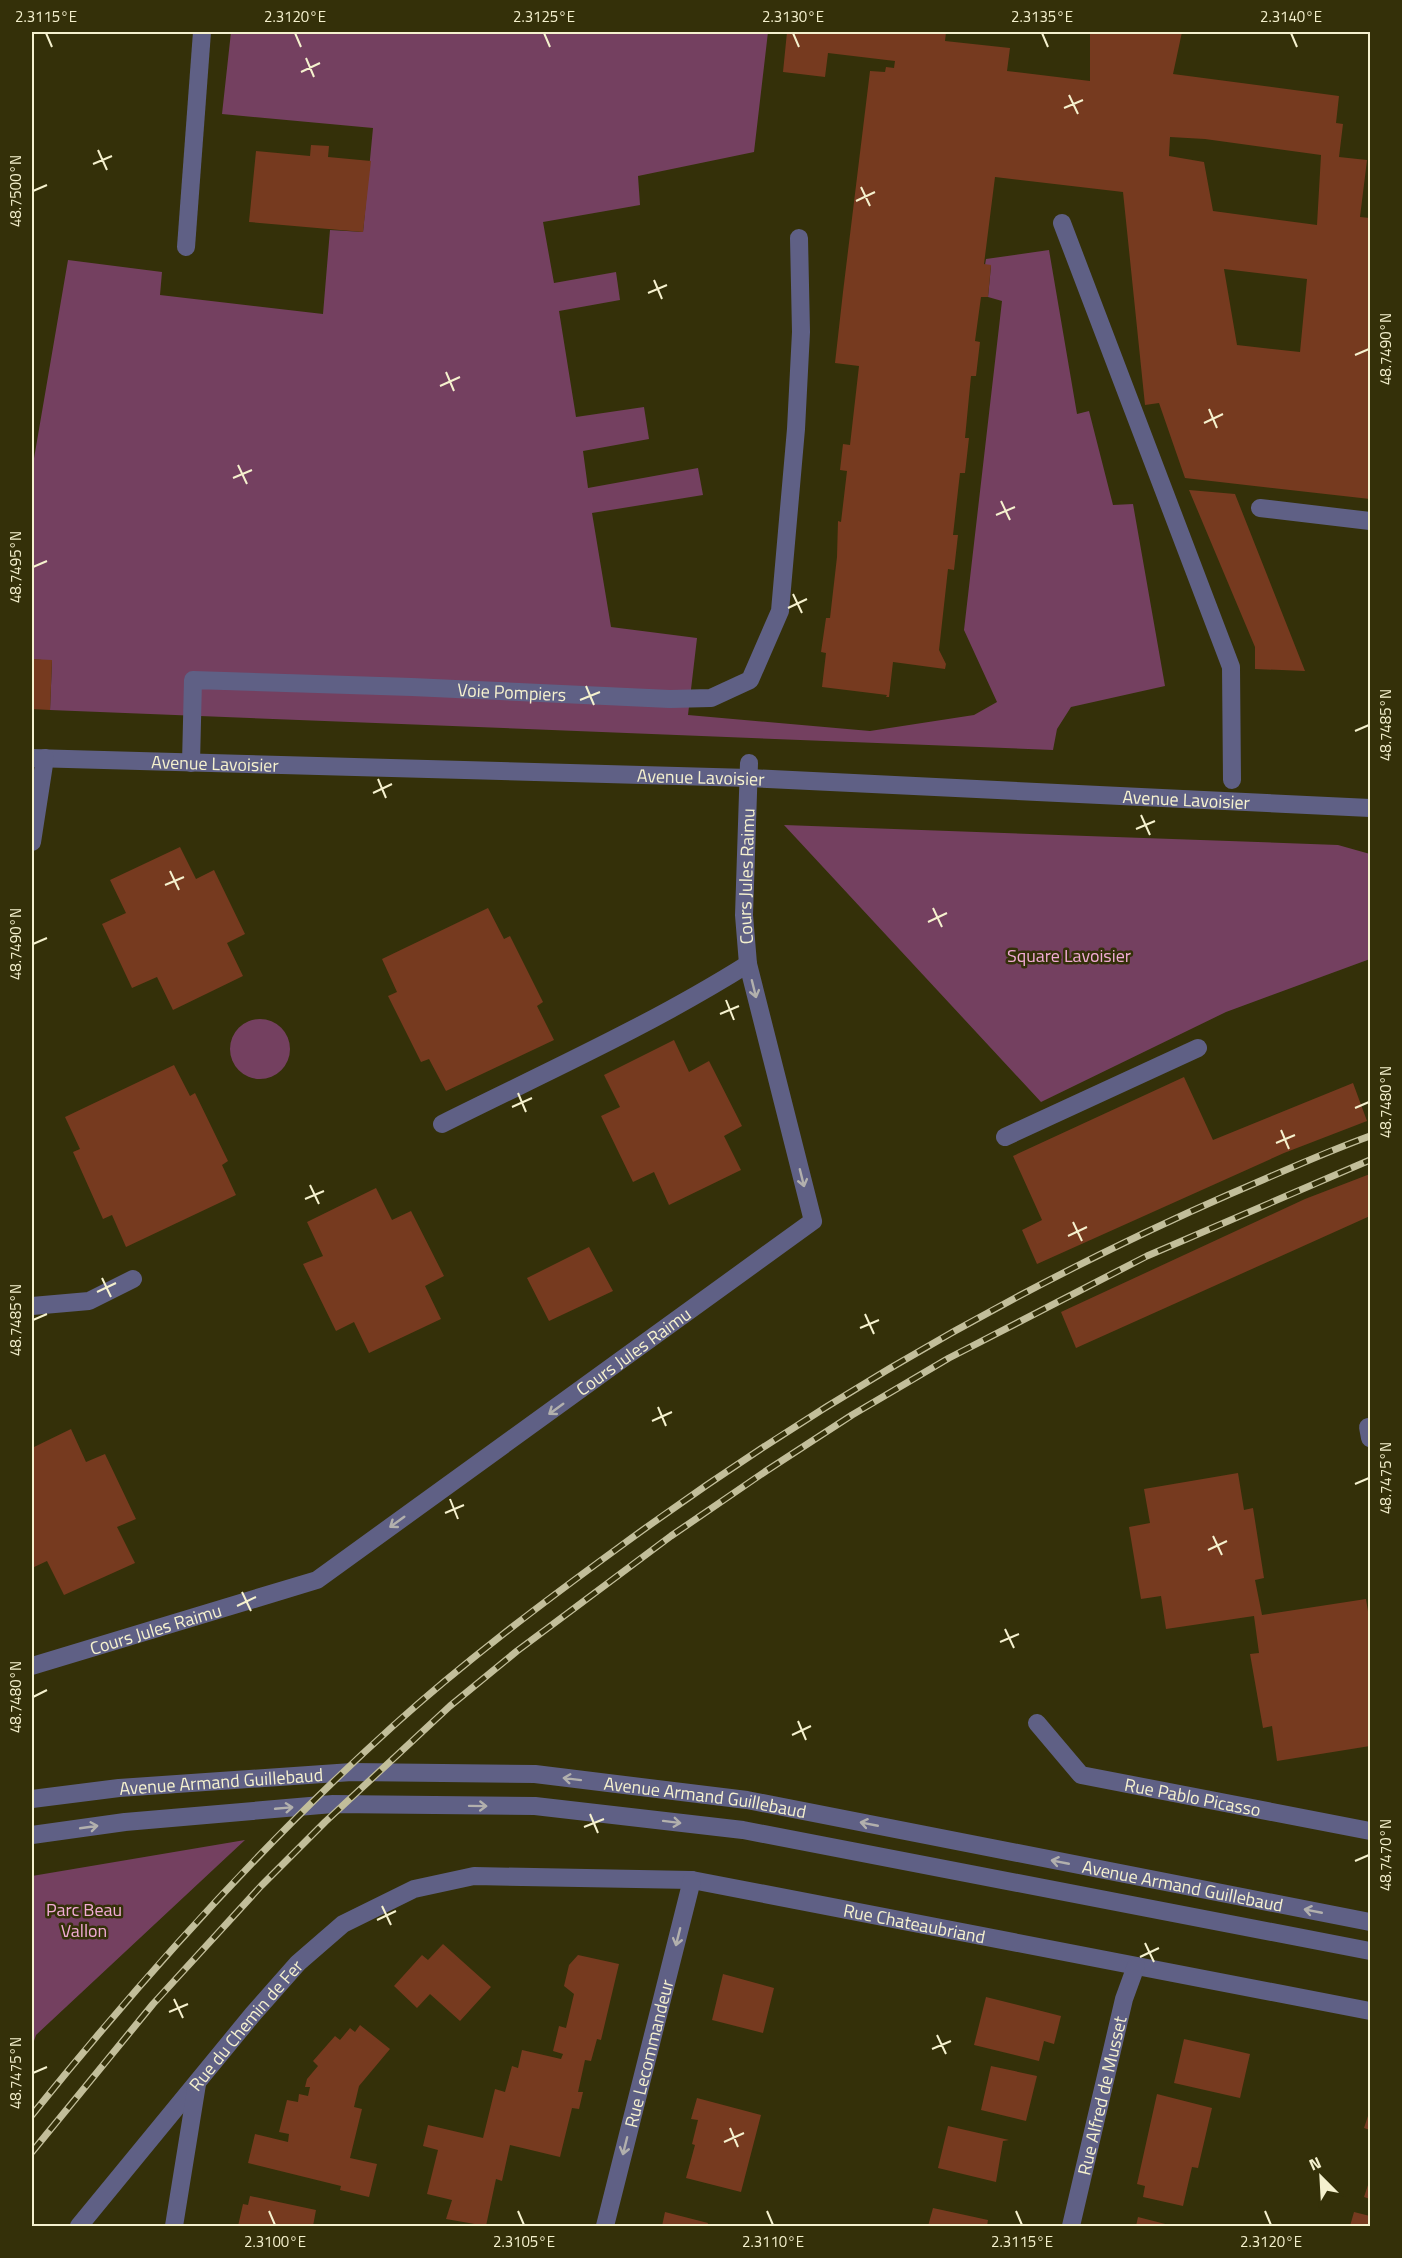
<svg xmlns="http://www.w3.org/2000/svg" width="1402" height="2258" font-family="'Titillium Web',sans-serif">
	<rect width="100%" height="100%" fill="#343009"/>
	<path fill="#744060" d="M 231,32 L 768,32 L 754,152 L 638,176 L 640,205 L 543,222 L 554,283 L 616,272 L 620,300 L 559,311 L 576,417 L 644,407 L 649,439 L 583,451 L 588,488 L 698,468 L 703,495 L 592,513 L 611,627 L 697,638 L 688,715 L 870,731 L 974,715 L 997,702 L 964,630 L 1002,301 L 988,297 L 991,266 L 985,265 L 986,259 L 1049,250 L 1077,414 L 1089,411 L 1113,505 L 1133,504 L 1165,686 L 1071,707 L 1057,729 L 1053,750 L 50,710 L 52,661 L 32,659 L 32,470 L 68,260 L 162,272 L 160,295 L 323,314 L 330,230 L 363,232 L 373,128 L 222,114 Z
		M 784,825 L 1338,845 L 1370,854 L 1370,959 L 1226,1012 L 1041,1102 Z
		M230 1049a30 30 0 1 1 60 0a30 30 0 1 1-60 0Z
		M 245,1840 L 36,2035 L 32,2047 L 32,1876 Z"/>
	<path fill="#763a1f" fill-rule="evenodd" d="M 787,32 L 946,32 L 945,41 L 1010,48 L 1007,71 L 1090,81 L 1090,32 L 1182,32 L 1173,74 L 1339,96 L 1336,123 L 1343,124 L 1339,157 L 1367,160 L 1360,217 L 1370,218 L 1370,406 L 1368,419 L 1370,419 L 1370,499 L 1185,478 L 1159,403 L 1145,405 L 1123,192 L 995,177 L 984,264 L 991,265 L 988,297 L 981,297 L 975,341 L 980,342 L 976,376 L 971,376 L 965,438 L 969,438 L 965,473 L 960,473 L 953,535 L 958,535 L 954,570 L 948,569 L 939,650 L 946,664 L 945,669 L 893,662 L 889,697 L 886,697 L 887,695 L 822,687 L 826,653 L 821,652 L 826,618 L 830,618 L 837,557 L 838,521 L 841,522 L 847,471 L 840,470 L 843,444 L 850,445 L 859,366 L 835,363 L 843,292 L 870,71 L 885,72 L 886,67 L 894,68 L 895,61 L 828,53 L 825,77 L 783,72 ZM 1170,137 L 1205,139 L 1321,155 L 1317,225 L 1213,211 L 1204,162 L 1169,156 ZM 1224,269 L 1307,279 L 1300,352 L 1237,345 Z
		M 311,145 L 329,146 L 328,157 L 371,161 L 363,232 L 249,222 L 256,151 L 310,156 Z
		M 1189,490 L 1235,494 L 1305,671 L 1255,669 L 1255,647 Z
		M 32,659 L 52,660 L 50,710 L 32,709 Z
		M 180,847 L 196,879 L 214,870 L 245,934 L 227,943 L 243,976 L 173,1010 L 157,977 L 132,988 L 102,924 L 126,913 L 110,880 Z
		M 488,908 L 504,939 L 510,936 L 543,1002 L 537,1006 L 554,1040 L 446,1091 L 429,1059 L 421,1062 L 388,996 L 397,992 L 382,959 Z
		M 674,1040 L 689,1072 L 709,1061 L 742,1126 L 724,1136 L 741,1170 L 669,1205 L 654,1172 L 633,1182 L 601,1116 L 620,1107 L 604,1075 Z
		M 174,1065 L 190,1096 L 195,1093 L 228,1161 L 222,1165 L 236,1195 L 126,1247 L 112,1215 L 103,1219 L 73,1152 L 80,1149 L 65,1117 Z
		M 1184,1077 L 1213,1140 L 1353,1083 L 1367,1121 L 1284,1153 L 1037,1264 L 1022,1230 L 1042,1220 L 1013,1156 Z
		M 1370,1174 L 1370,1216 L 1076,1348 L 1061,1312 L 1305,1199 Z
		M 376,1188 L 392,1220 L 411,1211 L 444,1276 L 425,1286 L 441,1319 L 369,1353 L 354,1322 L 336,1331 L 303,1264 L 323,1256 L 307,1222 Z
		M 589,1247 L 613,1291 L 549,1321 L 527,1278 Z
		M 71,1429 L 86,1462 L 105,1454 L 136,1519 L 117,1527 L 135,1563 L 64,1595 L 47,1561 L 32,1568 L 32,1448 Z
		M 1238,1473 L 1244,1510 L 1253,1508 L 1264,1578 L 1255,1580 L 1262,1615 L 1366,1599 L 1370,1624 L 1370,1746 L 1277,1761 L 1272,1726 L 1263,1728 L 1250,1654 L 1259,1653 L 1254,1616 L 1166,1629 L 1161,1596 L 1141,1599 L 1129,1527 L 1150,1523 L 1144,1489 Z
		M 443,1944 L 491,1987 L 460,2021 L 430,1994 L 417,2008 L 394,1986 L 422,1955 L 428,1960 Z
		M 578,1955 L 619,1964 L 601,2040 L 597,2039 L 591,2061 L 585,2060 L 578,2092 L 583,2092 L 579,2109 L 572,2108 L 560,2157 L 510,2145 L 502,2181 L 496,2179 L 486,2226 L 446,2219 L 452,2200 L 427,2194 L 438,2150 L 423,2146 L 428,2125 L 483,2138 L 495,2089 L 505,2092 L 512,2066 L 518,2068 L 522,2050 L 561,2059 L 563,2054 L 553,2051 L 559,2026 L 566,2028 L 574,1994 L 564,1986 L 569,1965 Z
		M 723,1974 L 774,1988 L 763,2033 L 712,2020 Z
		M 986,1997 L 1061,2016 L 1054,2044 L 1044,2041 L 1039,2061 L 974,2045 Z
		M 360,2025 L 390,2049 L 359,2086 L 354,2107 L 362,2109 L 350,2158 L 377,2164 L 369,2197 L 340,2190 L 341,2186 L 248,2163 L 255,2134 L 288,2142 L 289,2134 L 279,2132 L 287,2100 L 298,2102 L 299,2094 L 308,2096 L 310,2087 L 305,2087 L 307,2079 L 318,2066 L 313,2061 L 335,2036 L 340,2040 L 350,2028 L 355,2032 Z
		M 1184,2039 L 1250,2054 L 1240,2098 L 1174,2083 Z
		M 991,2066 L 1037,2076 L 1026,2121 L 981,2110 Z
		M 1157,2094 L 1212,2108 L 1198,2168 L 1192,2167 L 1183,2206 L 1143,2197 L 1145,2186 L 1137,2184 Z
		M 697,2098 L 761,2115 L 741,2192 L 686,2178 L 695,2145 L 692,2144 L 698,2120 L 691,2119 Z
		M 1370,2110 L 1370,2130 L 1364,2128 Z
		M 948,2126 L 1009,2140 L 1003,2141 L 996,2182 L 938,2168 Z
		M 1370,2179 L 1370,2199 L 1364,2197 Z
		M 250,2196 L 316,2210 L 313,2226 L 238,2226 L 243,2204 L 248,2205 Z
		M 933,2208 L 988,2220 L 987,2226 L 928,2226 Z
		M 665,2212 L 708,2223 L 707,2226 L 662,2226 Z
		M 1354,2212 L 1370,2216 L 1370,2226 L 1350,2226 Z
		M 1138,2217 L 1173,2226 L 1136,2226 Z"/>
	<g fill="none" stroke-linecap="round" stroke-linejoin="round">
		<g stroke="#5f6085" stroke-width="18">
			<path d="M 1062,223 L 1231,667 L 1232,780"/>
			<path d="M 186,247 L 202,32"/>
			<path d="M 1260,508 L 1370,521"/>
			<path id="s1" d="M 32,758 L 749,778 L 1370,808"/>
			<path id="s2" d="M 191,763 L 193,680 L 412,687 L 670,699 L 711,698 L 750,680 L 780,611 L 796,429 L 801,332 L 799,238"/>
			<path d="M 32,842 L 45,758"/>
			<path d="M 442,1124 C 544,1073 651,1025 748,964"/>
			<path d="M 1005,1137 L 1198,1048"/>
			<path d="M 32,1306 L 89,1301 L 133,1279"/>
			<path d="M 1368,1427 L 1370,1438"/>
			<path id="s3" d="M 32,1666 L 317,1580 L 813,1221 L 748,964 L 744,915 L 749,763"/>
			<path id="s4" d="M 1037,1723 L 1081,1775 L 1370,1831"/>
			<path id="s5" d="M 32,1799 L 119,1788 L 352,1772 L 535,1774 L 747,1800 L 1370,1922"/>
			<path d="M 32,1835 L 125,1822 L 333,1804 L 535,1806 L 743,1830 L 1370,1951"/>
			<path id="s6" d="M 79,2226 L 253,2014 L 298,1963 L 343,1924 L 414,1889 L 474,1876 L 692,1880 L 1370,2011"/>
			<path d="M 174,2226 L 197,2084"/>
			<path id="s7" d="M 605,2226 L 692,1880"/>
			<path id="s8" d="M 1071,2226 L 1124,1999 L 1136,1966"/>
		</g>
		<g stroke="#c2be9a" stroke-width="7">
			<path id="rail" d="M 32,2115 C 143,1977 261,1845 393,1726 C 464,1662 541,1604 618,1548 C 809,1408 1013,1289 1230,1194 C 1277,1174 1323,1153 1370,1136
				M 32,2152 L 153,2004 L 261,1886 L 325,1822 L 450,1706 L 517,1651 L 671,1536 L 766,1471 L 852,1415 L 949,1358 L 1147,1256 L 1370,1160"/>
		</g>
		<use href="#rail" stroke="#343009" stroke-width="4.5" stroke-dasharray="14" stroke-linecap="butt"/>
	</g>
	<defs><path id="oneway-shaft" d="M-6 0H5M1.5-3L5.5 0L1.5 3" fill="none" stroke-width="1.6" stroke-linecap="round" stroke-linejoin="round" transform="scale(1.5)"/></defs>
	<g stroke="#b2b0ad">
		<use href="#oneway-shaft" transform="translate(754 989) rotate(76)"/>
		<use href="#oneway-shaft" transform="translate(802 1178) rotate(76)"/>
		<use href="#oneway-shaft" transform="translate(556 1409) rotate(144)"/>
		<use href="#oneway-shaft" transform="translate(397 1522) rotate(144)"/>
		<use href="#oneway-shaft" transform="translate(572 1779) rotate(-173)"/>
		<use href="#oneway-shaft" transform="translate(478 1806) rotate(1)"/>
		<use href="#oneway-shaft" transform="translate(284 1808) rotate(-5)"/>
		<use href="#oneway-shaft" transform="translate(672 1822) rotate(7)"/>
		<use href="#oneway-shaft" transform="translate(869 1824) rotate(-169)"/>
		<use href="#oneway-shaft" transform="translate(89 1827) rotate(-8)"/>
		<use href="#oneway-shaft" transform="translate(1060 1862) rotate(-169)"/>
		<use href="#oneway-shaft" transform="translate(1313 1911) rotate(-169)"/>
		<use href="#oneway-shaft" transform="translate(678 1937) rotate(104)"/>
		<use href="#oneway-shaft" transform="translate(625 2146) rotate(104)"/>
	</g>
	<path fill="none" stroke="#f5f1ce" stroke-width="2" d="M 46,33 L 52,47M 295,33 L 301,47M 544,33 L 550,47M 793,33 L 799,47M 1042,33 L 1048,47M 1291,33 L 1297,47M 306,58 L 314,77M 301,72 L 320,63M 1069,95 L 1078,114M 1064,108 L 1083,100M 98,150 L 107,170M 93,164 L 112,156M 861,187 L 870,206M 33,191 L 47,185M 856,201 L 875,192M 654,280 L 662,299M 648,293 L 667,285M 1355,355 L 1369,349M 446,372 L 454,391M 440,386 L 460,377M 1209,409 L 1217,428M 1204,423 L 1223,414M 238,465 L 247,484M 233,478 L 252,470M 1001,501 L 1010,520M 996,515 L 1015,507M 33,567 L 47,561M 793,594 L 802,613M 788,608 L 807,599M 586,686 L 594,705M 580,700 L 600,692M 1355,731 L 1369,725M 378,779 L 386,798M 373,793 L 392,784M 1141,815 L 1150,835M 1136,829 L 1155,821M 170,871 L 179,890M 165,885 L 184,877M 933,908 L 942,927M 928,922 L 947,913M 33,944 L 47,938M 726,1000 L 734,1020M 720,1014 L 739,1006M 518,1093 L 526,1112M 512,1107 L 532,1098M 1355,1108 L 1369,1102M 1281,1130 L 1289,1149M 1276,1143 L 1295,1135M 310,1185 L 319,1204M 305,1199 L 324,1191M 1073,1222 L 1082,1241M 1068,1236 L 1087,1227M 102,1278 L 111,1297M 97,1292 L 116,1283M 865,1314 L 874,1334M 33,1320 L 47,1314M 860,1328 L 879,1320M 658,1407 L 666,1426M 652,1421 L 672,1412M 1355,1484 L 1369,1478M 450,1499 L 458,1519M 445,1513 L 464,1505M 1213,1536 L 1222,1555M 1208,1550 L 1227,1541M 242,1592 L 251,1611M 237,1606 L 256,1597M 1005,1629 L 1014,1648M 1000,1642 L 1019,1634M 33,1697 L 47,1690M 798,1721 L 806,1740M 792,1735 L 811,1726M 590,1814 L 598,1833M 584,1827 L 604,1819M 1355,1861 L 1369,1855M 382,1906 L 391,1925M 377,1920 L 396,1911M 1145,1943 L 1154,1962M 1140,1957 L 1159,1948M 174,1999 L 183,2018M 169,2012 L 188,2004M 937,2035 L 946,2054M 932,2049 L 951,2041M 33,2073 L 47,2067M 730,2128 L 738,2147M 724,2142 L 744,2133M 269,2211 L 275,2225M 518,2211 L 524,2225M 767,2211 L 773,2225M 1016,2211 L 1022,2225M 1265,2211 L 1271,2225"/>
	<g text-anchor="middle" dominant-baseline="central" stroke-width="5" stroke-linejoin="round" paint-order="stroke">
		<g font-size="18" fill="#f5f1ce" stroke="#343009">
			<text stroke="none"><textPath href="#s2" startOffset="402">Voie Pompiers</textPath></text>
			<text stroke="none"><textPath href="#s1" startOffset="183">Avenue Lavoisier</textPath></text>
			<text stroke="none"><textPath href="#s1" startOffset="669">Avenue Lavoisier</textPath></text>
			<text stroke="none"><textPath href="#s1" startOffset="1155">Avenue Lavoisier</textPath></text>
			<text stroke="none"><textPath href="#s3" startOffset="1263">Cours Jules Raimu</textPath></text>
			<text stroke="none"><textPath href="#s3" startOffset="688">Cours Jules Raimu</textPath></text>
			<text stroke="none"><textPath href="#s3" startOffset="129">Cours Jules Raimu</textPath></text>
			<text stroke="none"><textPath href="#s5" startOffset="190">Avenue Armand Guillebaud</textPath></text>
			<text stroke="none"><textPath href="#s4" startOffset="182">Rue Pablo Picasso</textPath></text>
			<text stroke="none"><textPath href="#s5" startOffset="676">Avenue Armand Guillebaud</textPath></text>
			<text stroke="none"><textPath href="#s5" startOffset="1162">Avenue Armand Guillebaud</textPath></text>
			<text stroke="none"><textPath href="#s6" startOffset="987">Rue Chateaubriand</textPath></text>
			<text stroke="none"><textPath href="#s6" startOffset="261">Rue du Chemin de Fer</textPath></text>
			<text stroke="none"><textPath href="#s7" startOffset="178">Rue Lecommandeur</textPath></text>
			<text stroke="none"><textPath href="#s8" startOffset="134">Rue Alfred de Musset</textPath></text>
		</g>
		<g font-size="18" fill="#f2acd6" stroke="#343009">
			<text x="1069" y="955">Square Lavoisier</text>
			<text x="84" y="1909">Parc Beau<tspan x="84" dy="21">Vallon</tspan></text>
		</g>
	</g>
	<rect width="1402" height="2258" fill="none" stroke="#343009" stroke-width="66"/>
	<g transform="translate(1321 2177) rotate(336)" stroke="#343009" stroke-width="4.5" paint-order="stroke">
	<path d="M0-4.5L10 22L0 15L-10 22Z" fill="#f5f1ce"/>
	<text y="-9" font-size="16" font-weight="bold" text-anchor="middle" fill="#f5f1ce">N</text>
	</g>
	<rect x="33" y="33" width="1336" height="2192" fill="none" stroke="#f5f1ce" stroke-width="2"/>
	<g font-size="15" text-anchor="middle" fill="#f5f1ce">
		<text x="46" y="22">2.3115°E</text>
		<text x="295" y="22">2.3120°E</text>
		<text x="544" y="22">2.3125°E</text>
		<text x="793" y="22">2.3130°E</text>
		<text x="1042" y="22">2.3135°E</text>
		<text x="1291" y="22">2.3140°E</text>
		<text transform="translate(16 191) rotate(-90)" y="5">48.7500°N</text>
		<text transform="translate(1386 349) rotate(-90)" y="5">48.7490°N</text>
		<text transform="translate(16 567) rotate(-90)" y="5">48.7495°N</text>
		<text transform="translate(1386 725) rotate(-90)" y="5">48.7485°N</text>
		<text transform="translate(16 944) rotate(-90)" y="5">48.7490°N</text>
		<text transform="translate(1386 1102) rotate(-90)" y="5">48.7480°N</text>
		<text transform="translate(16 1320) rotate(-90)" y="5">48.7485°N</text>
		<text transform="translate(1386 1478) rotate(-90)" y="5">48.7475°N</text>
		<text transform="translate(16 1697) rotate(-90)" y="5">48.7480°N</text>
		<text transform="translate(1386 1855) rotate(-90)" y="5">48.7470°N</text>
		<text transform="translate(16 2073) rotate(-90)" y="5">48.7475°N</text>
		<text x="275" y="2247">2.3100°E</text>
		<text x="524" y="2247">2.3105°E</text>
		<text x="773" y="2247">2.3110°E</text>
		<text x="1022" y="2247">2.3115°E</text>
		<text x="1271" y="2247">2.3120°E</text>
	</g>
</svg>
